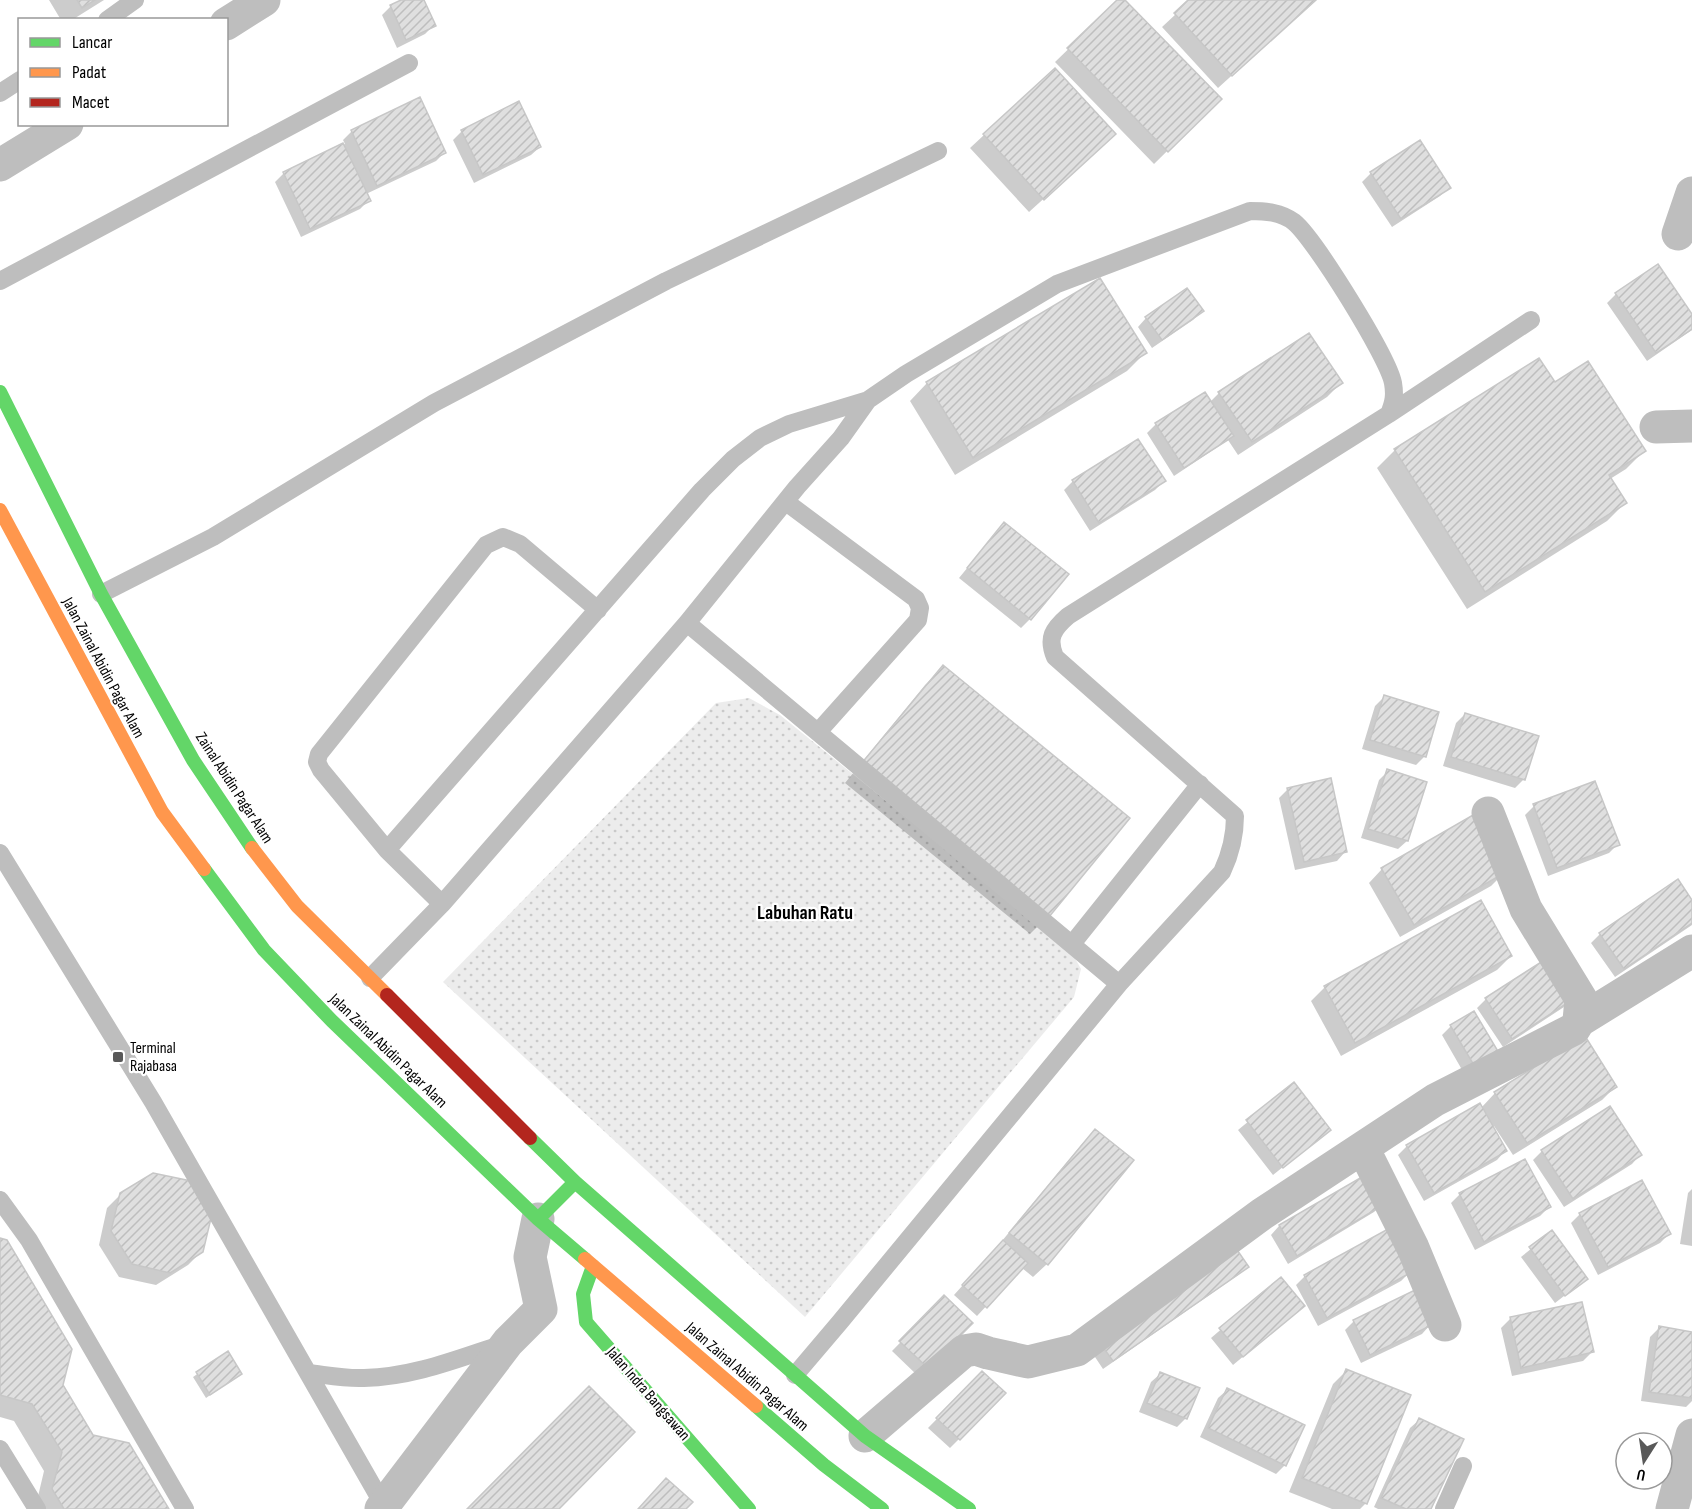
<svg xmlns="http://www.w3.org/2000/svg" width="1692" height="1509" font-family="'Sofia Sans Condensed',sans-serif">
	<defs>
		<pattern id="park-dots" width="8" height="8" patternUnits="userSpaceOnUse" patternTransform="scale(1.5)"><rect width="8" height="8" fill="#ececec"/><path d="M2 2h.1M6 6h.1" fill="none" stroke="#c9c9c9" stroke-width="1.8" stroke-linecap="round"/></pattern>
		<pattern id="building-hatch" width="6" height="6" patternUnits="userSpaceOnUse" patternTransform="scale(1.5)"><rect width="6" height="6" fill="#dfdfdf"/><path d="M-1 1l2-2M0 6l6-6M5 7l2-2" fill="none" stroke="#bebebe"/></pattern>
	</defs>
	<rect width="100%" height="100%" fill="#fff"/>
	<path fill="url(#park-dots)" d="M 749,698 L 780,715 L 1071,951 L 1081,969 L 1074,997 L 805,1317 L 443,982 L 716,703 Z"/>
	<path fill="#0003" d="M 49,0 L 104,0 L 72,20 L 61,20 Z
		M 405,0 L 423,0 L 434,25 L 425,34 L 397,48 L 382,15 L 391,6 Z
		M 1119,0 L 1123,0 L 1220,99 L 1154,164 L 1055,62 Z
		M 1191,0 L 1315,0 L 1218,88 L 1162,27 Z
		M 352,131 L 445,152 L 436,161 L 366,194 L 369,200 L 360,209 L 301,237 L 275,182 L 284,173 L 345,144 L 343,140 Z
		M 462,131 L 540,147 L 531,155 L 474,183 L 453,140 Z
		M 984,135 L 1101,147 L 1029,212 L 970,148 Z
		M 1371,173 L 1449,187 L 1440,196 L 1392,227 L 1362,182 Z
		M 1616,294 L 1692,317 L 1692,330 L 1647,361 L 1607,303 Z
		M 1202,311 L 1193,320 L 1152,348 L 1138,327 L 1146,318 Z
		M 1308,335 L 1341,383 L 1327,397 L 1238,455 L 1228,440 L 1174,476 L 1147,433 L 1156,424 L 1210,402 L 1219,393 Z
		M 1145,353 L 1127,371 L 955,475 L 910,401 L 927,383 Z
		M 1554,384 L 1644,451 L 1626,469 L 1610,479 L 1625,503 L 1607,521 L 1467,609 L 1377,468 L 1395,450 Z
		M 1073,481 L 1164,481 L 1155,490 L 1090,531 L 1064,490 Z
		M 996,533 L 1030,619 L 1021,628 L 959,578 Z
		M 943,667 L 1048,916 L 1030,934 L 845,783 L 925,685 Z
		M 1384,697 L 1425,756 L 1416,765 L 1362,749 L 1375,706 Z
		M 1465,714 L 1524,779 L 1515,788 L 1443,766 L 1456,723 Z
		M 1388,771 L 1407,841 L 1398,849 L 1361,838 L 1379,780 Z
		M 1288,789 L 1345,852 L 1337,861 L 1295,870 L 1279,798 Z
		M 1534,806 L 1618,844 L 1609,853 L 1548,876 L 1525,815 Z
		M 1382,869 L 1505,872 L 1491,886 L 1400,937 L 1369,883 Z
		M 1480,902 L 1511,956 L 1497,970 L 1341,1056 L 1311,1001 L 1325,987 Z
		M 1692,903 L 1692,925 L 1615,977 L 1591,943 L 1600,934 Z
		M 1548,959 L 1564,1007 L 1503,1047 L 1477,1008 L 1486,999 Z
		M 1451,1026 L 1497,1052 L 1465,1075 L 1442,1035 Z
		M 1294,1084 L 1329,1130 L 1273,1175 L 1238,1130 Z
		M 1615,1087 L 1602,1100 L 1513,1155 L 1494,1126 L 1492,1127 L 1505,1151 L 1497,1160 L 1424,1201 L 1398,1155 L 1407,1146 L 1481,1108 L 1495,1093 Z
		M 1095,1131 L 1047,1264 L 1033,1277 L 1022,1268 L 977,1316 L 954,1295 L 997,1247 L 1082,1144 Z
		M 1542,1151 L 1640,1155 L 1632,1164 L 1564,1207 L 1533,1160 Z
		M 1524,1161 L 1549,1207 L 1540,1216 L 1475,1250 L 1451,1203 L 1460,1194 Z
		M 1366,1176 L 1383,1203 L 1374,1212 L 1288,1264 L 1271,1235 L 1279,1226 Z
		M 1692,1189 L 1692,1246 L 1680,1244 L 1688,1193 Z
		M 121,1194 L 202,1251 L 188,1265 L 156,1285 L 119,1277 L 99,1245 L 107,1208 Z
		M 1580,1214 L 1669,1234 L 1660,1243 L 1598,1275 L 1571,1223 Z
		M 1552,1232 L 1586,1279 L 1555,1303 L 1521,1257 Z
		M 0,1239 L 62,1386 L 92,1436 L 168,1509 L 35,1509 L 44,1471 L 14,1421 L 0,1417 Z
		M 1247,1266 L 1238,1275 L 1103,1369 L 1089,1348 Z
		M 1410,1272 L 1401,1281 L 1318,1326 L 1296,1285 L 1305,1276 Z
		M 1280,1279 L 1294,1314 L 1233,1365 L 1211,1338 Z
		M 944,1298 L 970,1323 L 918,1376 L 892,1351 Z
		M 1581,1303 L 1592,1352 L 1583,1361 L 1512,1376 L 1501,1328 L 1510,1319 Z
		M 1354,1321 L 1430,1325 L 1422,1334 L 1361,1363 L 1345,1330 Z
		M 1659,1328 L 1692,1333 L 1692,1401 L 1686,1407 L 1641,1401 L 1650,1337 Z
		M 228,1353 L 241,1374 L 206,1398 L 193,1377 Z
		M 1346,1371 L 1366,1503 L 1360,1509 L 1332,1509 L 1289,1492 L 1333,1384 Z
		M 982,1373 L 1004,1394 L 950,1448 L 928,1428 Z
		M 1160,1374 L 1186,1418 L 1177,1427 L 1139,1412 L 1151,1382 Z
		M 1227,1390 L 1285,1465 L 1276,1474 L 1200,1437 L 1218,1398 Z
		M 1419,1420 L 1429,1509 L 1378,1509 L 1374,1507 L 1410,1428 Z"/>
	<path fill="url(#building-hatch)" stroke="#c7c7c7" stroke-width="1.5" d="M 77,0 L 95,0 L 82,8 Z
		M 401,0 L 424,0 L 436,26 L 406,40 L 390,5 Z
		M 1117,0 L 1125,0 L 1222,99 L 1168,152 L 1067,48 Z
		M 1188,0 L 1316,0 L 1232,76 L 1174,13 Z
		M 1055,68 L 1116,134 L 1044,200 L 983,134 Z
		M 420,97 L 446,153 L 377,186 L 351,130 Z
		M 519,101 L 541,147 L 483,175 L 461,130 Z
		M 1420,140 L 1451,188 L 1401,219 L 1370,172 Z
		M 343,143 L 371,201 L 310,229 L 283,172 Z
		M 1658,264 L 1692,314 L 1692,329 L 1656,353 L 1615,293 Z
		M 1100,278 L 1147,353 L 973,458 L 926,382 Z
		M 1187,288 L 1204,311 L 1162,340 L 1145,317 Z
		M 1309,333 L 1343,383 L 1252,442 L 1218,392 Z
		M 1539,358 L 1555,382 L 1588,361 L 1646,451 L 1609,475 L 1627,503 L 1485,592 L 1394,449 Z
		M 1205,392 L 1234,436 L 1184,468 L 1155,423 Z
		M 1138,439 L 1166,481 L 1099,523 L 1072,480 Z
		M 1004,522 L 1069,574 L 1031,620 L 967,568 Z
		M 943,665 L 1130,818 L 1049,917 L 861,764 Z
		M 1384,695 L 1439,712 L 1426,757 L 1370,740 Z
		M 1465,713 L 1539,736 L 1525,780 L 1451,757 Z
		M 1387,769 L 1427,782 L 1408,841 L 1368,829 Z
		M 1331,778 L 1347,852 L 1304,862 L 1287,788 Z
		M 1595,781 L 1620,845 L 1557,868 L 1533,804 Z
		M 1473,815 L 1506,872 L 1414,925 L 1381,868 Z
		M 1678,879 L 1692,900 L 1692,923 L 1624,969 L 1599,933 Z
		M 1481,900 L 1512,956 L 1355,1043 L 1324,986 Z
		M 1549,957 L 1575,998 L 1512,1039 L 1485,998 Z
		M 1474,1011 L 1499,1053 L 1475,1067 L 1450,1025 Z
		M 1585,1036 L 1617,1087 L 1527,1143 L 1494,1092 Z
		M 1294,1082 L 1331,1130 L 1283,1168 L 1246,1120 Z
		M 1480,1103 L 1507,1151 L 1434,1193 L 1406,1145 Z
		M 1610,1106 L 1642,1155 L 1573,1199 L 1541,1150 Z
		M 1095,1129 L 1134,1160 L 1048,1265 L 1009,1233 Z
		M 1525,1159 L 1551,1207 L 1484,1242 L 1459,1193 Z
		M 153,1173 L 191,1181 L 212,1214 L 203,1252 L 170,1273 L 132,1264 L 111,1231 L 120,1193 Z
		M 1367,1174 L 1385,1204 L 1297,1256 L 1279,1225 Z
		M 1642,1180 L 1671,1234 L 1608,1267 L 1579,1213 Z
		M 1388,1229 L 1412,1272 L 1327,1318 L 1304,1275 Z
		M 1552,1230 L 1588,1279 L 1565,1296 L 1529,1247 Z
		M 0,1238 L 7,1240 L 72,1349 L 63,1385 L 93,1435 L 129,1443 L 169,1509 L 64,1509 L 52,1489 L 62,1452 L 32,1404 L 0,1395 Z
		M 1003,1240 L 1028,1263 L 987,1308 L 962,1285 Z
		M 1233,1244 L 1249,1267 L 1113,1361 L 1097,1339 Z
		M 1281,1277 L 1305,1306 L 1243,1357 L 1219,1328 Z
		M 1415,1290 L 1432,1325 L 1370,1355 L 1353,1320 Z
		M 944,1295 L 973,1323 L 928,1368 L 899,1341 Z
		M 1582,1302 L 1594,1352 L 1521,1368 L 1510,1317 Z
		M 1659,1326 L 1692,1332 L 1692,1398 L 1649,1392 Z
		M 228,1351 L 242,1374 L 210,1395 L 196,1372 Z
		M 1346,1369 L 1411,1395 L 1367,1504 L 1302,1478 Z
		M 982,1371 L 1006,1393 L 960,1440 L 936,1418 Z
		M 1160,1372 L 1200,1388 L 1187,1419 L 1147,1403 Z
		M 589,1386 L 635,1432 L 559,1509 L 467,1509 Z
		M 1227,1388 L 1305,1425 L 1286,1466 L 1208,1428 Z
		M 1419,1418 L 1464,1439 L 1431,1509 L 1406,1509 L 1381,1498 Z
		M 666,1478 L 693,1502 L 686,1509 L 638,1509 Z"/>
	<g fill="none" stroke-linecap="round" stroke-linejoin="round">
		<path stroke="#bebebe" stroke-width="18" d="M 107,20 L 135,0
			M 0,93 L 20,80
			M 0,281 L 409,63
			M 1389,414 L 1531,320
			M 786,502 L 916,599 L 920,608 L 918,620 L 818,732
			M 101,594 L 213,537 L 434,403 L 666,281 L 938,151
			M 687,623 L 1119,984 L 840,1322 L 795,1375
			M 387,850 L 702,490 L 733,459 L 760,438 L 789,424 L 868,400 L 906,374 L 1057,284 L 1250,211 C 1265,211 1281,212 1294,222 C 1314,238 1388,357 1393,383 C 1395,395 1394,402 1389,414 L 1068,616 C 1053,629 1047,638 1055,657 L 1235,816 C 1235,837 1231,853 1222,872 L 1119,984
			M 0,853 L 153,1102 L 384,1506
			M 442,904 L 387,850 L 321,770 L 317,762 L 319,754 L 486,545 L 503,537 L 520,544 L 598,610
			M 1072,944 L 1200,784
			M 370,978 L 442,904 L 687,623 L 797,487 L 841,438 L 868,400
			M 0,1200 L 29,1240 L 185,1509
			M 308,1373 C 326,1375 345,1379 364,1378 C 413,1377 457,1359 503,1344
			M 0,1449 L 37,1509
			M 1444,1509 L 1463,1466"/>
		<path stroke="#bebebe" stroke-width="33" d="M 226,24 L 264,0
			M 0,165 L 67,124
			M 1678,234 L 1692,193
			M 1656,427 L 1692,426
			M 1579,1021 L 1692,951
			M 1363,1148 L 1413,1248 L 1445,1325
			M 865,1436 L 964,1351 L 976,1349 L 988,1353 L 1028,1362 L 1077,1350 L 1262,1214 L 1435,1100 L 1574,1029 L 1579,1021 L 1581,999 L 1526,909 L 1488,813
			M 381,1509 L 508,1342 L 541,1309 L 530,1257 L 538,1219
			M 1672,1509 L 1692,1435"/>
		<path stroke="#63d668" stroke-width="14" d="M 0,392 L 101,594 L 193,760 L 252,848
			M 204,869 L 264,950 L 332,1021 L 538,1219 L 585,1259
			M 530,1138 L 575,1182 L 865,1436 L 969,1509
			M 538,1219 L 575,1182
			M 593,1266 L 583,1294 L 586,1322 L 749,1509
			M 756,1406 L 824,1465 L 882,1509"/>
		<path stroke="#ff974d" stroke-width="14" d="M 0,510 L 162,812 L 204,869
			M 252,848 L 297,906 L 387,995
			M 585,1259 L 756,1406"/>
		<path stroke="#b3261e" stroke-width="14" d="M 387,995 L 530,1138"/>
	</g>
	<rect fill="#595959" stroke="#fff" stroke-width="2" x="112" y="1051" width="12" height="12" rx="3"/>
	<g text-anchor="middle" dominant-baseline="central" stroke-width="4.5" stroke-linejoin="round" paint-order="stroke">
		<g font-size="16" fill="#000" stroke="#fff">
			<text transform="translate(103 668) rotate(62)">Jalan Zainal Abidin Pagar Alam</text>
			<text transform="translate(234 788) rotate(57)">Zainal Abidin Pagar Alam</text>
			<text transform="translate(388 1051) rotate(44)">Jalan Zainal Abidin Pagar Alam</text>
			<text transform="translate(747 1377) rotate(41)">Jalan Zainal Abidin Pagar Alam</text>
			<text transform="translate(648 1394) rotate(49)">Jalan Indra Bangsawan</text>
		</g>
		<g font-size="16" fill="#000" stroke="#fff" text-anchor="start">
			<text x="130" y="1048">Terminal<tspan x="130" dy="18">Rajabasa</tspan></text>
		</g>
		<g font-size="20" font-weight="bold" fill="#000" stroke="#fff">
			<text x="805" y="913">Labuhan Ratu</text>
		</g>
	</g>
	<rect x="18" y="18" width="210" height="108" fill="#ffffff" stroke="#999999" stroke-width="1.5"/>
	<rect x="30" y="38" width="30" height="9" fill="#63d668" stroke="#999999" stroke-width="1.5"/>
	<text x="72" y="48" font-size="18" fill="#000000">Lancar</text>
	<rect x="30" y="68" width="30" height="9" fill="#ff974d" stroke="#999999" stroke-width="1.5"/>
	<text x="72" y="78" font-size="18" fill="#000000">Padat</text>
	<rect x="30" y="98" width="30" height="9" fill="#b3261e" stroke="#999999" stroke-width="1.5"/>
	<text x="72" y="108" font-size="18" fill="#000000">Macet</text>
	<g transform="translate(1644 1461) rotate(192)"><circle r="28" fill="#ffffff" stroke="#999999" stroke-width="1.5"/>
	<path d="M0-4.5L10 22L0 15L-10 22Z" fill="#595959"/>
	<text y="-9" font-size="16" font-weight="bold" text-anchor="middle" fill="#000000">U</text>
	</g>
</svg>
